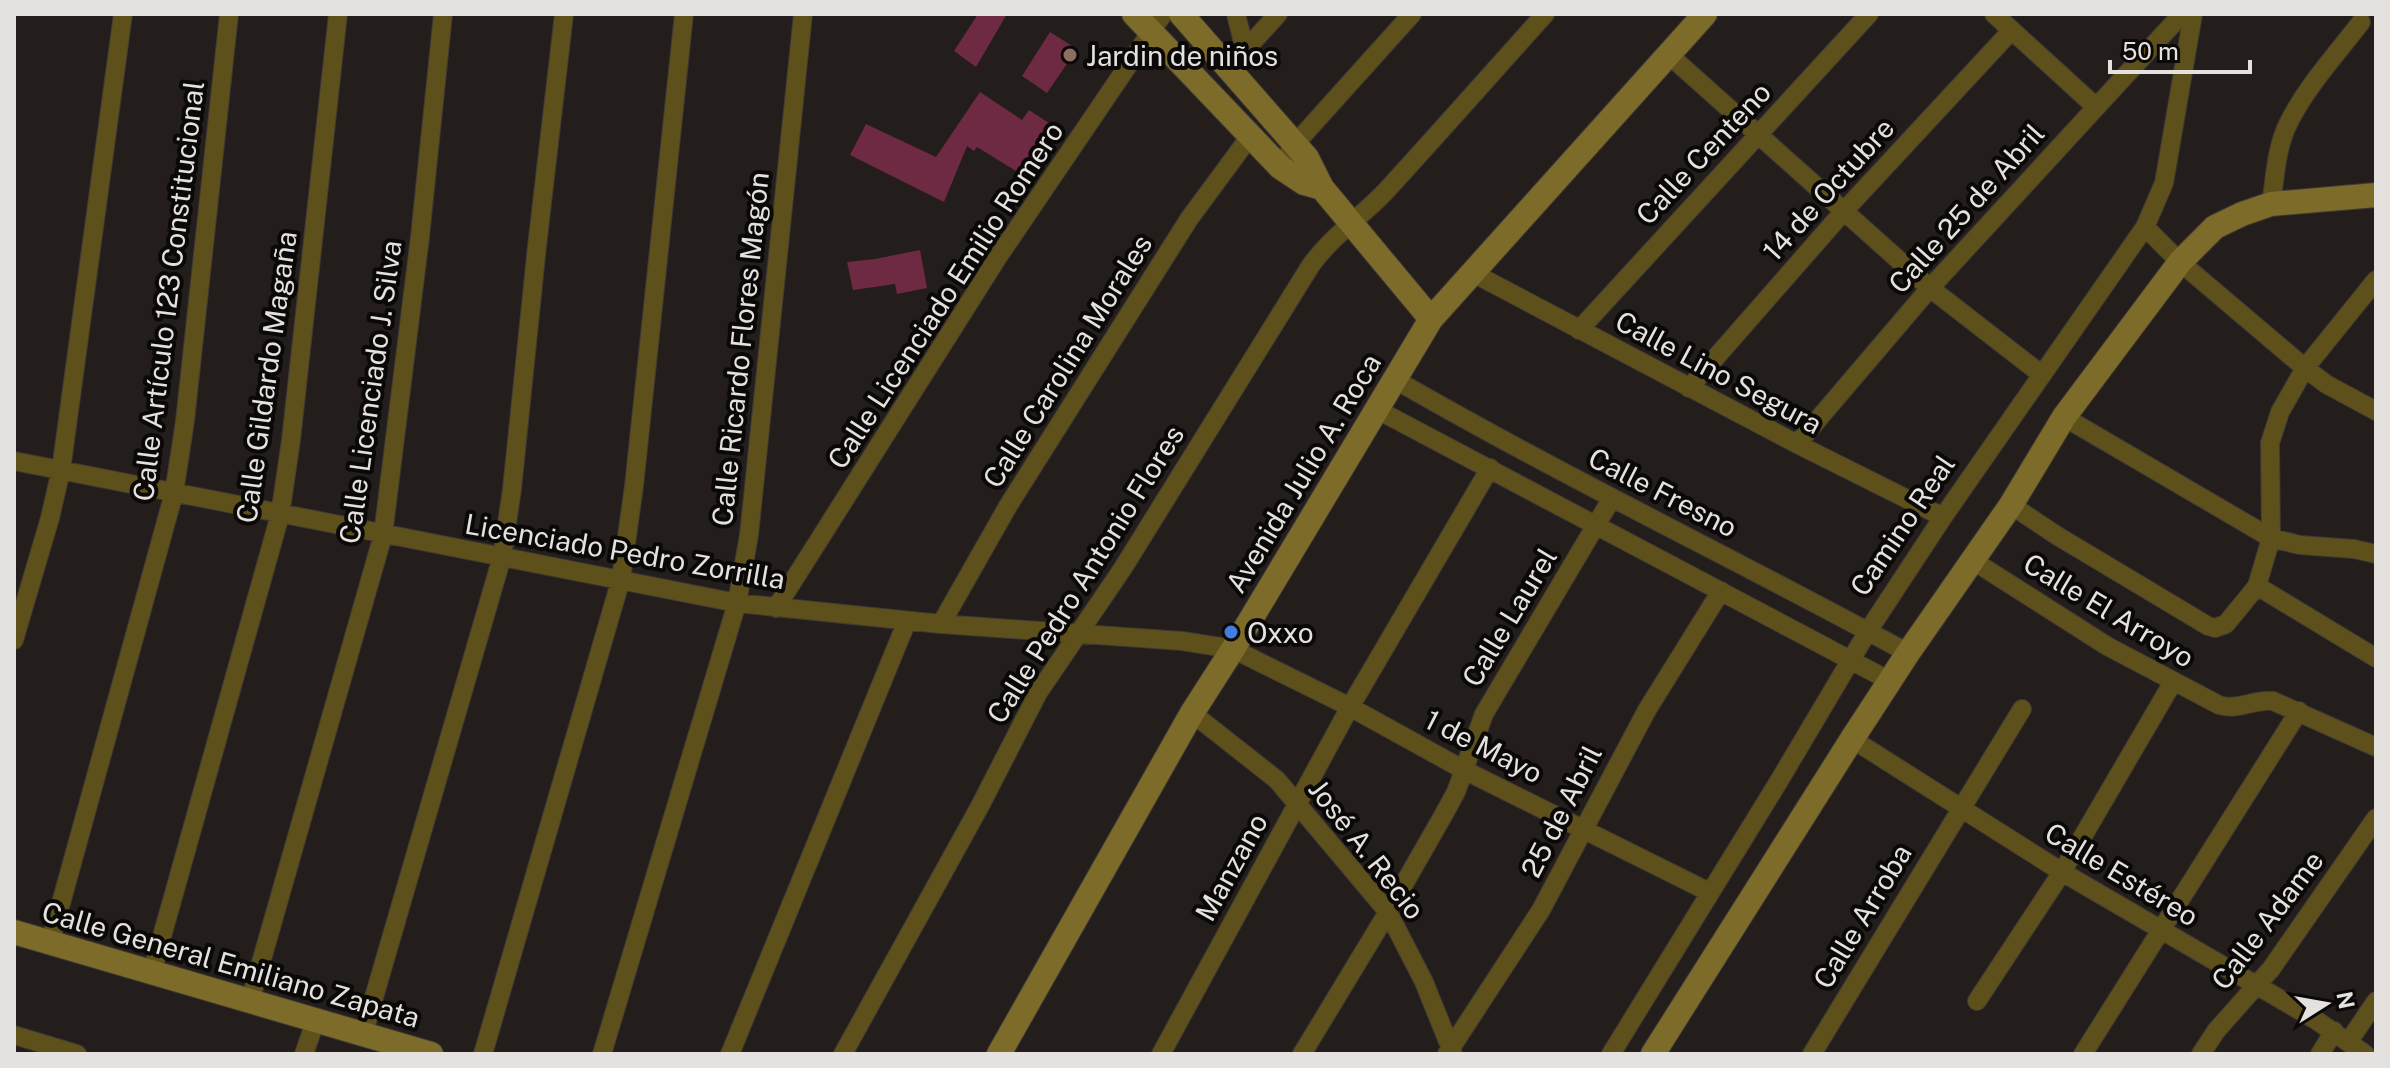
<svg xmlns="http://www.w3.org/2000/svg" width="2390" height="1068" font-family="'Public Sans',sans-serif">
	<rect width="100%" height="100%" fill="#231e1b"/>
	<path fill="#6e2943" d="M 978,14 L 1007,14 L 976,67 L 954,51 Z
		M 1050,32 L 1077,49 L 1047,93 L 1022,76 Z
		M 980,92 L 1022,120 L 1029,110 L 1055,127 L 1024,176 L 977,147 L 974,151 L 967,146 L 944,202 L 850,155 L 866,124 L 936,157 Z
		M 920,250 L 927,288 L 897,294 L 895,284 L 853,290 L 847,262 L 875,259 Z"/>
	<g fill="none" stroke-linecap="round" stroke-linejoin="round">
		<g stroke="#3e3936" stroke-width="20">
			<path id="street" d="M 1236,14 L 1245,50
				M 1994,14 L 2096,107
				M 1668,54 L 1930,288 L 2041,374
				M 1228,69 L 1278,14
				M 1280,167 L 1295,144 L 1412,14
				M 2271,204 C 2275,179 2276,148 2288,124 C 2306,87 2336,55 2361,22
				M 2145,227 L 2180,262 L 2305,368 L 2326,384 L 2376,411
				M 1471,272 L 1797,444 L 1943,517
				M 1579,330 L 1869,14
				M 1394,379 C 1562,476 1737,560 1908,653
				M 1689,388 L 1844,211 L 2012,30
				M 1376,409 L 1890,681
				M 2064,417 L 2271,538 L 2300,545 L 2354,549 L 2376,554
				M 1797,444 L 1930,288 L 2182,14
				M 14,461 L 737,603 L 941,624 L 1182,641 L 1233,649 L 1350,707 L 1464,770 L 1709,892
				M 2011,505 L 2056,535 L 2208,626 L 2215,628 L 2226,624 L 2257,586 L 2271,538 L 2270,443 L 2280,412 L 2305,368 L 2376,280
				M 1972,560 L 2107,646 L 2219,705 C 2238,711 2254,699 2273,701 L 2376,747
				M 2257,586 L 2376,658
				M 776,608 L 998,257 L 1163,14
				M 941,624 L 1008,506 L 1189,219 L 1251,135
				M 14,640 L 50,518 L 61,470 L 123,14
				M 1192,713 L 1277,780 L 1388,912 L 1424,982 L 1453,1054
				M 1852,739 L 2062,872 L 2316,1020 L 2365,1054
				M 50,943 L 174,493 L 185,421 L 229,14
				M 152,972 L 280,515 L 291,440 L 338,14
				M 250,1001 L 383,535 L 420,237 L 443,14
				M 1977,1001 L 2062,872 L 2173,682
				M 14,1035 L 77,1054
				M 363,1035 L 502,557 L 512,489 L 537,246 L 564,14
				M 2349,1041 L 2376,1001
				M 304,1054 L 315,1022
				M 483,1054 L 621,579 L 634,486 L 684,14
				M 602,1054 L 737,603 L 749,535 L 803,14
				M 730,1054 L 907,621
				M 843,1054 L 980,806 L 1038,693 L 1123,568 L 1311,265 C 1332,236 1361,217 1385,192 C 1439,133 1492,73 1545,14
				M 1161,1054 L 1350,707 L 1490,468
				M 1302,1054 L 1388,912 L 1444,814 L 1456,792 L 1484,714 L 1612,498
				M 1447,1054 L 1541,910 L 1647,710 L 1721,591
				M 1611,1054 L 1779,781 L 1868,631 L 1943,517 L 2145,227 L 2164,183 L 2193,14
				M 1812,1054 L 2022,709
				M 2083,1054 L 2299,711
				M 2201,1054 L 2216,1031 L 2271,969 L 2376,818
				M 2320,1054 L 2334,1031"/>
		</g>
		<g stroke="#3e3936" stroke-width="26">
			<path id="secondary" d="M 1134,14 L 1280,167 L 1304,183 L 1322,188
				M 1181,14 L 1307,158 L 1322,188 L 1431,319
				M 14,932 L 431,1054
				M 999,1054 L 1192,713 L 1233,649 L 1431,319 L 1705,14
				M 1653,1054 L 1852,739 L 1908,653 L 2011,505 L 2064,417 L 2180,262 L 2215,227 L 2242,214 L 2271,204 L 2376,195"/>
		</g>
		<use href="#street" stroke="#5d501b" stroke-width="18"/>
		<use href="#secondary" stroke="#7c6b29" stroke-width="24"/>
	</g>
	<circle fill="#8d6e63" stroke="#0a0907" stroke-width="3" cx="1070" cy="55" r="8"/>
	<circle fill="#3f7fe0" stroke="#0a0907" stroke-width="3" cx="1231" cy="632" r="8"/>
	<g text-anchor="middle" dominant-baseline="central" stroke-width="8" stroke-linejoin="round" paint-order="stroke">
		<g font-size="28" fill="#e4e1de" stroke="#0a0907" text-anchor="start">
			<text x="1086" y="55">Jardin de niños</text>
			<text x="1247" y="632">Oxxo</text>
		</g>
		<g font-size="28" fill="#e4e1de" stroke="#0a0907">
			<text transform="translate(1703 153) rotate(-47)">Calle Centeno</text>
			<text transform="translate(1828 189) rotate(-48)">14 de Octubre</text>
			<text transform="translate(1966 208) rotate(-48)">Calle 25 de Abril</text>
			<text transform="translate(168 291) rotate(-83)">Calle Artículo 123 Constitucional</text>
			<text transform="translate(945 295) rotate(-57)">Calle Licenciado Emilio Romero</text>
			<text transform="translate(740 349) rotate(-84)">Calle Ricardo Flores Magón</text>
			<text transform="translate(1067 361) rotate(-58)">Calle Carolina Morales</text>
			<text transform="translate(1719 372) rotate(28)">Calle Lino Segura</text>
			<text transform="translate(266 377) rotate(-82)">Calle Gildardo Magaña</text>
			<text transform="translate(370 392) rotate(-82)">Calle Licenciado J. Silva</text>
			<text transform="translate(1303 473) rotate(-59)">Avenida Julio A. Roca</text>
			<text transform="translate(1663 492) rotate(27)">Calle Fresno</text>
			<text transform="translate(1902 525) rotate(-56)">Camino Real</text>
			<text transform="translate(625 551) rotate(10)">Licenciado Pedro Zorrilla</text>
			<text transform="translate(1085 574) rotate(-58)">Calle Pedro Antonio Flores</text>
			<text transform="translate(2109 610) rotate(31)">Calle El Arroyo</text>
			<text transform="translate(1509 617) rotate(-59)">Calle Laurel</text>
			<text transform="translate(1484 746) rotate(27)">1 de Mayo</text>
			<text transform="translate(1561 811) rotate(-63)">25 de Abril</text>
			<text transform="translate(1367 849) rotate(52)">José A. Recio</text>
			<text transform="translate(1231 867) rotate(-61)">Manzano</text>
			<text transform="translate(2122 874) rotate(31)">Calle Estéreo</text>
			<text transform="translate(1862 916) rotate(-59)">Calle Arroba</text>
			<text transform="translate(2267 920) rotate(-53)">Calle Adame</text>
			<text transform="translate(231 964) rotate(16)">Calle General Emiliano Zapata</text>
		</g>
	</g>
	<rect width="2390" height="1068" fill="none" stroke="#e4e1de" stroke-width="32"/>
	<g transform="translate(2326 1004) rotate(79)" stroke="#0a0907" stroke-width="6" paint-order="stroke">
	<path d="M0-6L14 30L0 20L-14 30Z" fill="#e4e1de"/>
	<text y="-12" font-size="22" font-weight="bold" text-anchor="middle" fill="#e4e1de">N</text>
	</g>
	<path d="M2110 60v12h140v-12" fill="none" stroke="#e4e1de" stroke-width="4"/>
	<text x="2122" y="60" font-size="24" fill="#e4e1de" stroke="#0a0907" stroke-width="6" paint-order="stroke">50 m</text>
</svg>
